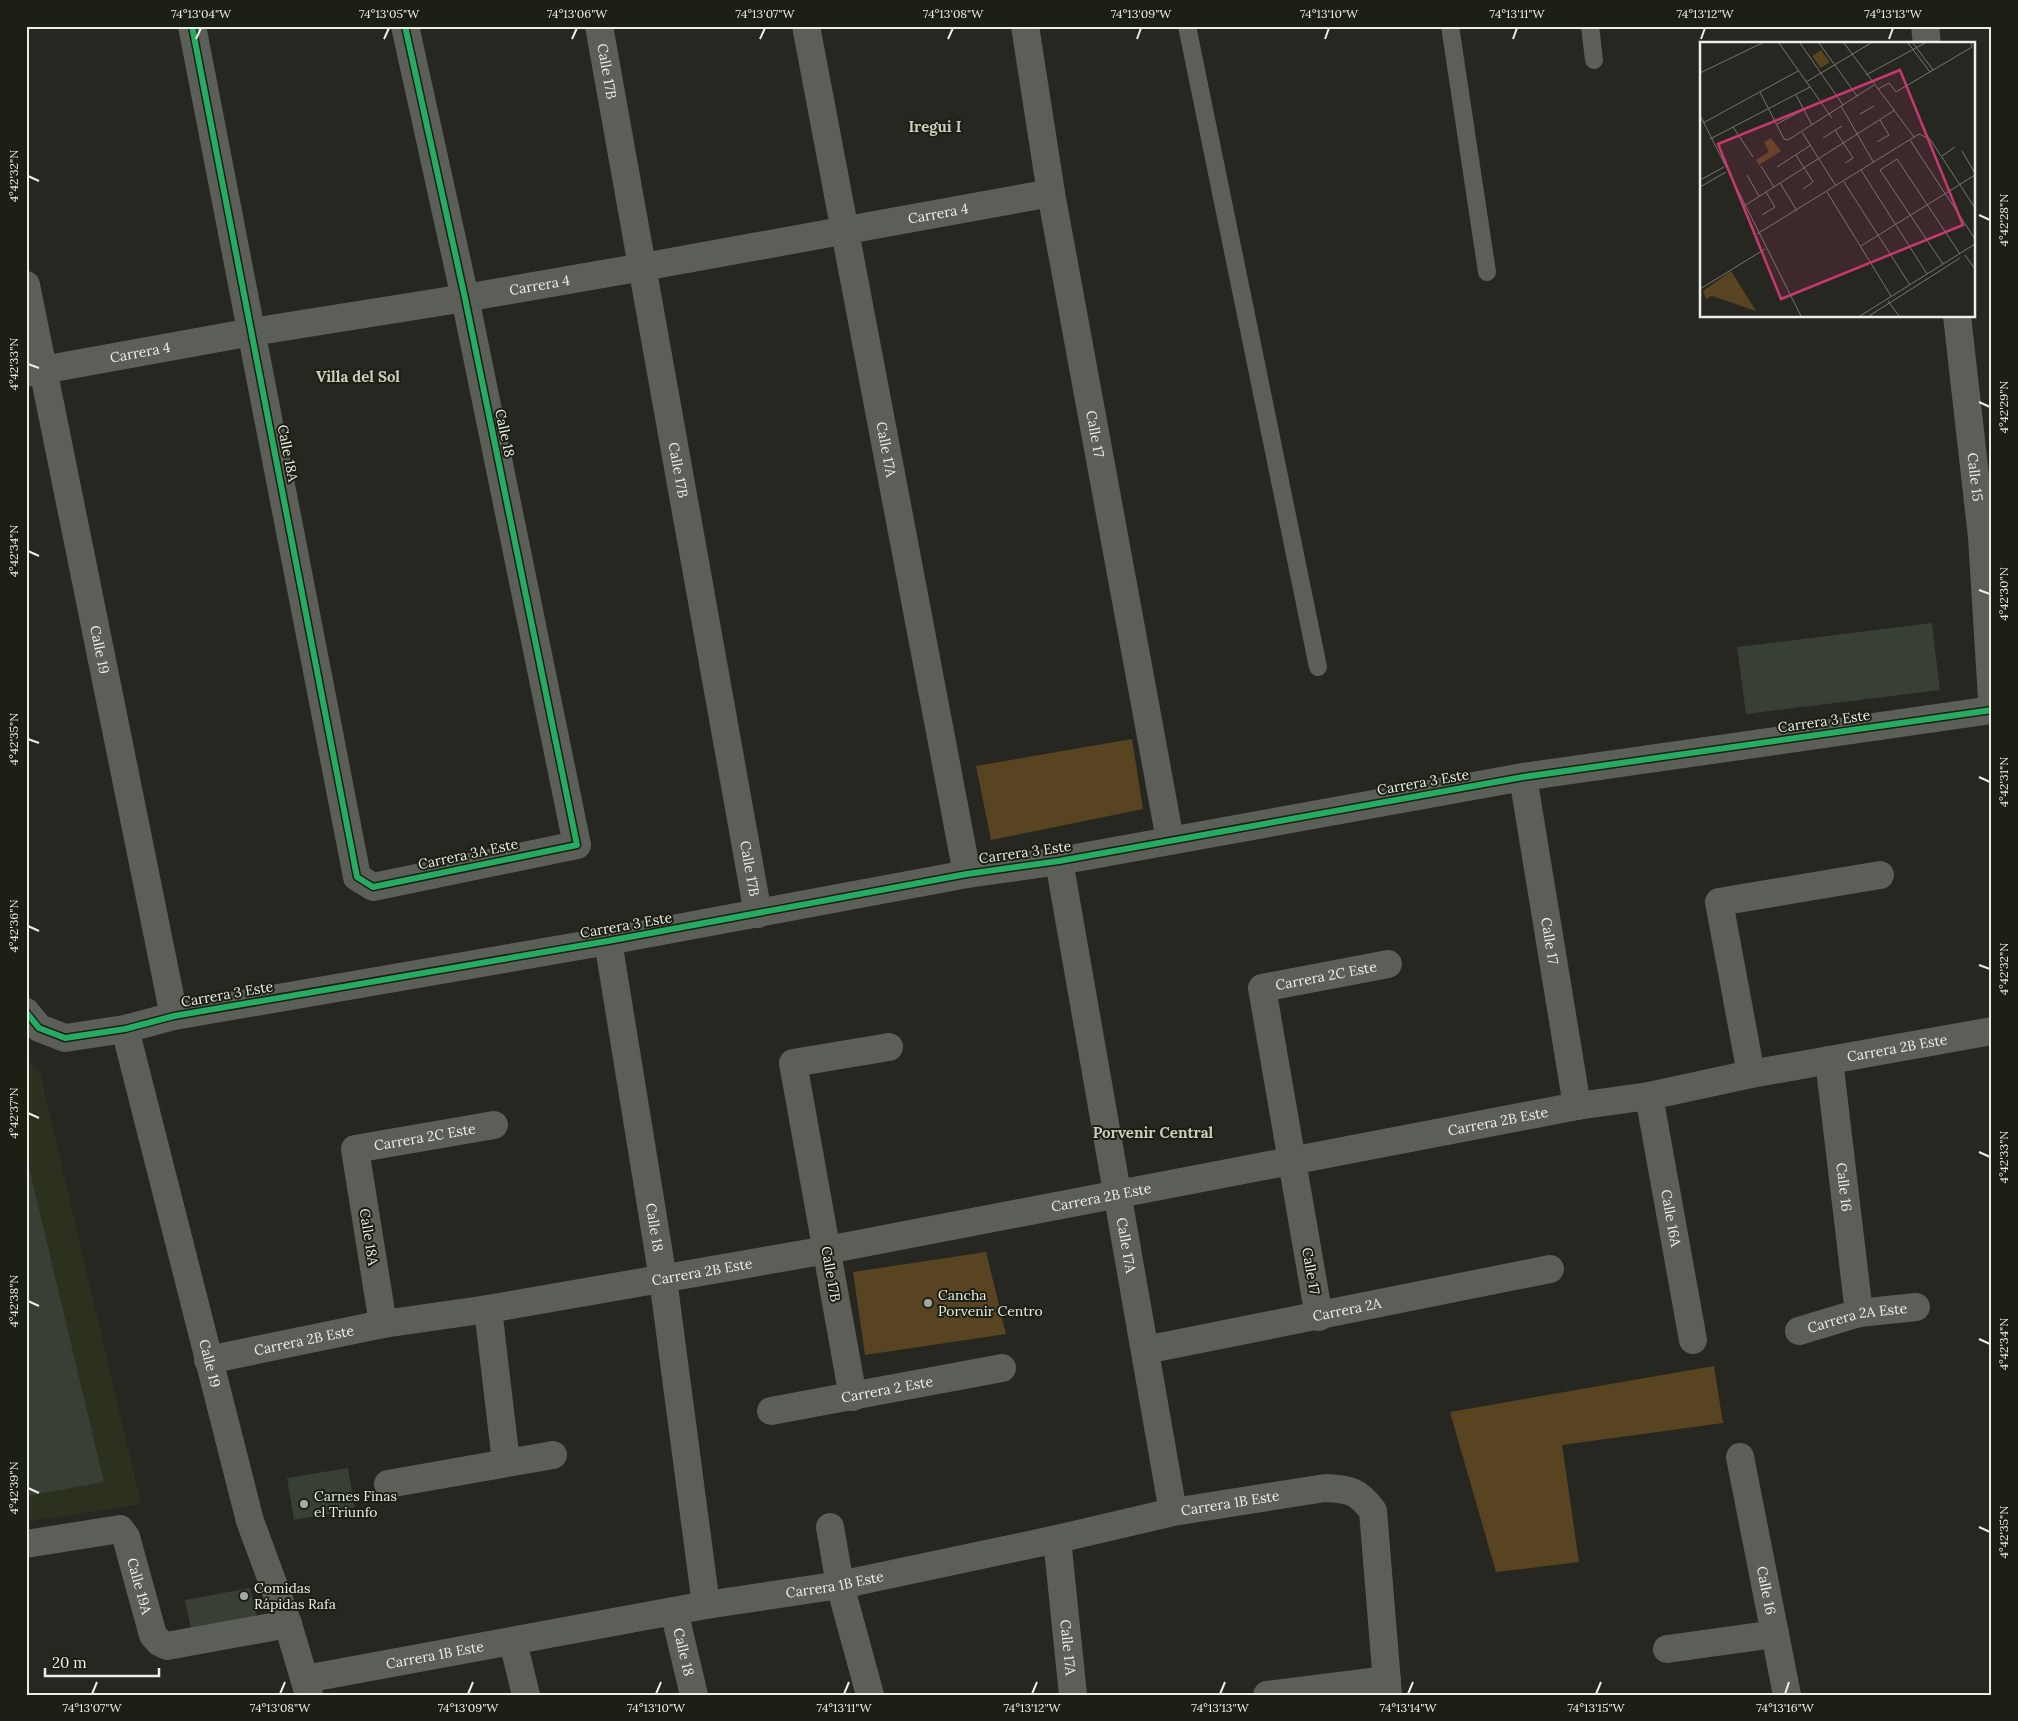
<svg xmlns="http://www.w3.org/2000/svg" width="2018" height="1721" font-family="Lora,serif">
	<rect width="100%" height="100%" fill="#252720"/>
	<path fill="#2c311f" d="M 26,1058 L 40,1073 L 141,1504 L 26,1522 Z"/>
	<path fill="#594421" d="M 1132,739 L 1143,809 L 991,840 L 976,766 Z
		M 986,1252 L 1006,1334 L 865,1355 L 853,1272 Z
		M 1714,1366 L 1723,1423 L 1562,1445 L 1579,1562 L 1496,1572 L 1450,1412 Z"/>
	<path fill="#383f35" d="M 1932,623 L 1940,690 L 1746,714 L 1737,647 Z
		M 26,1155 L 104,1482 L 26,1496 Z
		M 348,1468 L 355,1509 L 294,1520 L 287,1478 Z
		M 250,1588 L 258,1622 L 192,1634 L 185,1600 Z"/>
	<g fill="none" stroke-linecap="round" stroke-linejoin="round">
		<path stroke="#5c5e58" stroke-width="18" d="M 1187,26 L 1318,667
			M 1450,26 L 1487,272
			M 1590,26 L 1594,60"/>
		<g stroke="#5c5e58" stroke-width="28">
			<path d="M 192,26 L 357,877 L 373,887 L 577,845 L 465,298 L 405,26"/>
			<path id="s1" d="M 599,26 L 758,914"/>
			<path id="s2" d="M 806,26 L 967,874"/>
			<path id="s3" d="M 1025,26 L 1051,193 L 1170,840"/>
			<path d="M 1925,26 L 1927,44"/>
			<path id="s4" d="M 26,285 L 174,1016"/>
			<path id="s5" d="M 1957,316 L 1982,537 L 1992,699"/>
			<path id="s6" d="M 26,373 L 252,332 L 465,298 L 643,267 L 1051,193"/>
			<path id="s7" d="M 1523,777 L 1577,1106"/>
			<path id="s8" d="M 1059,861 L 1173,1512"/>
			<path id="s9" d="M 608,941 L 663,1279 L 706,1605"/>
			<path d="M 26,1012 L 39,1028 L 65,1038 L 125,1029 L 174,1016 L 608,941 L 967,874 L 1059,861 L 1523,777 L 1992,710"/>
			<path id="s10" d="M 125,1029 L 250,1521 L 288,1624 L 309,1695"/>
			<path id="s11" d="M 1829,1060 L 1859,1313"/>
			<path d="M 1751,1074 L 1719,902 L 1880,875"/>
			<path id="s12" d="M 1649,1096 L 1693,1340"/>
			<path d="M 488,1309 L 506,1462"/>
			<path id="s13" d="M 1319,1317 L 1262,988 L 1388,964"/>
			<path id="s14" d="M 383,1324 L 355,1149 L 494,1125"/>
			<path id="s15" d="M 1799,1331 L 1859,1313 L 1916,1307"/>
			<path id="s16" d="M 1145,1350 L 1550,1269"/>
			<path id="s17" d="M 208,1360 L 383,1324 L 488,1309 L 827,1250 L 1577,1106 L 1649,1096 L 1751,1074 L 1992,1031"/>
			<path d="M 853,1397 L 793,1063 L 889,1047"/>
			<path id="s18" d="M 771,1411 L 1002,1368"/>
			<path id="s19" d="M 1740,1457 L 1787,1695"/>
			<path d="M 388,1484 L 553,1455"/>
			<path d="M 830,1527 L 840,1585 L 870,1695"/>
			<path id="s20" d="M 1057,1539 L 1073,1695"/>
			<path id="s21" d="M 26,1544 L 120,1529 L 126,1537 L 153,1635 L 159,1642 L 167,1646 L 288,1624"/>
			<path id="s22" d="M 674,1611 L 694,1695"/>
			<path d="M 513,1642 L 526,1695"/>
			<path d="M 1667,1649 L 1775,1634"/>
			<path id="s23" d="M 305,1679 L 706,1605 L 840,1585 L 1057,1539 L 1173,1512 L 1325,1488 C 1350,1489 1358,1491 1373,1511 L 1388,1695"/>
			<path d="M 1267,1695 L 1387,1680"/>
		</g>
		<g stroke="#1c2014" stroke-width="9">
			<path id="cycleway" d="M 192,26 L 357,877 L 373,887 L 577,845 L 465,298 L 405,26
				M 26,1012 L 39,1028 L 65,1038 L 125,1029 L 174,1016 L 608,941 L 967,874 L 1059,861 L 1523,777 L 1992,710"/>
		</g>
		<use href="#cycleway" stroke="#26ab63" stroke-width="6"/>
	</g>
	<path fill="none" stroke="#ecefe6" stroke-width="2" d="M 196,39 L 201,28M 384,39 L 389,28M 572,39 L 577,28M 760,39 L 765,28M 948,39 L 953,28M 1137,39 L 1141,28M 1325,39 L 1329,28M 1513,39 L 1517,28M 1701,39 L 1705,28M 1889,39 L 1893,28M 28,176 L 39,181M 1979,215 L 1990,220M 28,364 L 39,368M 1979,402 L 1990,407M 28,551 L 39,556M 1979,590 L 1990,594M 28,739 L 39,743M 1979,777 L 1990,782M 28,926 L 39,931M 1979,965 L 1990,969M 28,1113 L 39,1118M 1979,1152 L 1990,1157M 28,1301 L 39,1306M 1979,1339 L 1990,1344M 28,1488 L 39,1493M 1979,1527 L 1990,1532M 92,1694 L 97,1682M 280,1694 L 285,1682M 468,1694 L 473,1682M 656,1694 L 661,1682M 844,1694 L 849,1682M 1032,1694 L 1037,1682M 1220,1694 L 1225,1682M 1408,1694 L 1413,1682M 1596,1694 L 1601,1682M 1785,1694 L 1789,1682"/>
	<g fill="#a6a9a1" stroke="#1c2014" stroke-width="2">
		<circle cx="928" cy="1303" r="5"/>
		<circle cx="304" cy="1504" r="5"/>
		<circle cx="244" cy="1596" r="5"/>
	</g>
	<g text-anchor="middle" dominant-baseline="central" stroke-width="4" stroke-linejoin="round" paint-order="stroke">
		<g font-size="14" fill="#ecefe6" stroke="#1c2014">
			<text stroke="none"><textPath href="#s1" startOffset="46">Calle 17B</textPath></text>
			<text stroke="none"><textPath href="#s6" startOffset="926">Carrera 4</textPath></text>
			<text stroke="none"><textPath href="#s6" startOffset="521">Carrera 4</textPath></text>
			<text stroke="none"><textPath href="#s6" startOffset="116">Carrera 4</textPath></text>
			<text transform="translate(505 433) rotate(78)">Calle 18</text>
			<text stroke="none"><textPath href="#s3" startOffset="414">Calle 17</textPath></text>
			<text stroke="none"><textPath href="#s2" startOffset="431">Calle 17A</textPath></text>
			<text transform="translate(288 453) rotate(79)">Calle 18A</text>
			<text stroke="none"><textPath href="#s1" startOffset="451">Calle 17B</textPath></text>
			<text stroke="none"><textPath href="#s5" startOffset="162">Calle 15</textPath></text>
			<text stroke="none"><textPath href="#s4" startOffset="372">Calle 19</textPath></text>
			<text transform="translate(1824 721) rotate(-8)">Carrera 3 Este</text>
			<text transform="translate(1423 782) rotate(-10)">Carrera 3 Este</text>
			<text transform="translate(1025 852) rotate(-8)">Carrera 3 Este</text>
			<text transform="translate(468 854) rotate(-12)">Carrera 3A Este</text>
			<text stroke="none"><textPath href="#s1" startOffset="856">Calle 17B</textPath></text>
			<text transform="translate(626 925) rotate(-10)">Carrera 3 Este</text>
			<text stroke="none"><textPath href="#s7" startOffset="166">Calle 17</textPath></text>
			<text stroke="none"><textPath href="#s13" startOffset="399">Carrera 2C Este</textPath></text>
			<text transform="translate(227 994) rotate(-10)">Carrera 3 Este</text>
			<text stroke="none"><textPath href="#s17" startOffset="1718">Carrera 2B Este</textPath></text>
			<text stroke="none"><textPath href="#s17" startOffset="1312">Carrera 2B Este</textPath></text>
			<text stroke="none"><textPath href="#s14" startOffset="248">Carrera 2C Este</textPath></text>
			<text stroke="none"><textPath href="#s11" startOffset="128">Calle 16</textPath></text>
			<text stroke="none"><textPath href="#s17" startOffset="908">Carrera 2B Este</textPath></text>
			<text stroke="none"><textPath href="#s12" startOffset="124">Calle 16A</textPath></text>
			<text stroke="none"><textPath href="#s9" startOffset="290">Calle 18</textPath></text>
			<text transform="translate(369 1237) rotate(81)">Calle 18A</text>
			<text stroke="none"><textPath href="#s8" startOffset="390">Calle 17A</textPath></text>
			<text transform="translate(1311 1271) rotate(80)">Calle 17</text>
			<text stroke="none"><textPath href="#s17" startOffset="502">Carrera 2B Este</textPath></text>
			<text transform="translate(831 1274) rotate(80)">Calle 17B</text>
			<text stroke="none"><textPath href="#s16" startOffset="206">Carrera 2A</textPath></text>
			<text stroke="none"><textPath href="#s15" startOffset="60">Carrera 2A Este</textPath></text>
			<text stroke="none"><textPath href="#s17" startOffset="98">Carrera 2B Este</textPath></text>
			<text stroke="none"><textPath href="#s10" startOffset="345">Calle 19</textPath></text>
			<text stroke="none"><textPath href="#s18" startOffset="118">Carrera 2 Este</textPath></text>
			<text stroke="none"><textPath href="#s23" startOffset="942">Carrera 1B Este</textPath></text>
			<text stroke="none"><textPath href="#s23" startOffset="538">Carrera 1B Este</textPath></text>
			<text stroke="none"><textPath href="#s21" startOffset="156">Calle 19A</textPath></text>
			<text stroke="none"><textPath href="#s19" startOffset="136">Calle 16</textPath></text>
			<text stroke="none"><textPath href="#s20" startOffset="109">Calle 17A</textPath></text>
			<text stroke="none"><textPath href="#s22" startOffset="42">Calle 18</textPath></text>
			<text stroke="none"><textPath href="#s23" startOffset="132">Carrera 1B Este</textPath></text>
		</g>
		<g font-size="14" fill="#ecefe6" stroke="#1c2014" text-anchor="start">
			<text x="938" y="1295">Cancha<tspan x="938" dy="16">Porvenir Centro</tspan></text>
			<text x="314" y="1496">Carnes Finas<tspan x="314" dy="16">el Triunfo</tspan></text>
			<text x="254" y="1588">Comidas<tspan x="254" dy="16">Rápidas Rafa</tspan></text>
		</g>
		<g font-size="15" font-weight="bold" fill="#c9cebd" stroke="#1c2014">
			<text x="935" y="126">Iregui I</text>
			<text x="358" y="376">Villa del Sol</text>
			<text x="1153" y="1132">Porvenir Central</text>
		</g>
	</g>
	<g transform="translate(1700 42)">
		<rect width="275" height="275" fill="#252720"/>
		<path d="M 121,8 L 130,20 L 121,26 L 112,14 ZM 71,96 L 81,109 L 59,123 L 56,118 L 69,110 L 64,100 ZM 31,229 L 56,269 L 12,254 L 6,257 L 3,249 Z" fill="#594421"/>
		<path fill="none" stroke="#75776f" stroke-width="1" d="M 79,1 L 132,76M 100,1 L 143,63M 119,1 L 157,54M 144,1 L 214,95M 208,1 L 230,30M 213,1 L 233,28M 0,31 L 62,1M 166,33 L 225,1M 106,40 L 171,1M 178,47 L 189,41 L 196,50 L 272,5 L 271,1M 60,50 L 84,97 L 88,98 L 174,43M 96,53 L 112,83M 141,64 L 174,121M 160,72 L 174,64M 0,73 L 101,274M 3,81 L 98,29M 77,82 L 103,68M 33,85 L 53,115M 135,88 L 153,116 L 145,121M 102,90 L 136,144M 123,96 L 142,84M 10,97 L 110,45M 210,98 L 275,197M 177,100 L 189,93 L 180,78M 262,109 L 275,131M 96,113 L 113,140 L 103,147M 242,114 L 255,105M 61,124 L 74,145M 77,125 L 111,103M 161,128 L 227,232M 47,133 L 59,154M 0,138 L 24,125M 144,140 L 210,243M 80,141 L 97,169M 0,145 L 26,130M 127,150 L 191,254M 44,164 L 195,68M 62,173 L 75,165 L 66,150M 57,192 L 219,92 L 230,97 L 275,166M 161,204 L 275,133M 265,213 L 275,227M 243,222 L 180,128 L 197,117 L 260,212M 0,247 L 65,207M 188,259 L 199,274M 160,274 L 275,202M 169,274 L 260,216"/>
		<path fill="#c83870" fill-opacity="0.15" stroke="#c83870" stroke-width="2.5" d="M 200,28 L 263,183 L 81,257 L 18,102 Z"/>
		<rect width="275" height="275" fill="none" stroke="#ecefe6" stroke-width="2.5"/>
	</g>
	<rect width="2018" height="1721" fill="none" stroke="#1c2014" stroke-width="55"/>
	<path d="M45 1668v8h114v-8" fill="none" stroke="#ecefe6" stroke-width="2.5"/>
	<text x="52" y="1668" font-size="15" fill="#ecefe6" stroke="#1c2014" stroke-width="4" paint-order="stroke">20 m</text>
	<rect x="28" y="28" width="1962" height="1666" fill="none" stroke="#ecefe6" stroke-width="2"/>
	<g font-size="12" text-anchor="middle" fill="#ecefe6">
		<text x="201" y="18">74°13'04"W</text>
		<text x="389" y="18">74°13'05"W</text>
		<text x="577" y="18">74°13'06"W</text>
		<text x="765" y="18">74°13'07"W</text>
		<text x="953" y="18">74°13'08"W</text>
		<text x="1141" y="18">74°13'09"W</text>
		<text x="1329" y="18">74°13'10"W</text>
		<text x="1517" y="18">74°13'11"W</text>
		<text x="1705" y="18">74°13'12"W</text>
		<text x="1893" y="18">74°13'13"W</text>
		<text transform="translate(14 176) rotate(-90)" y="4">4°42'32"N</text>
		<text transform="translate(2004 220) rotate(-90)" y="4">4°42'28"N</text>
		<text transform="translate(14 364) rotate(-90)" y="4">4°42'33"N</text>
		<text transform="translate(2004 407) rotate(-90)" y="4">4°42'29"N</text>
		<text transform="translate(14 551) rotate(-90)" y="4">4°42'34"N</text>
		<text transform="translate(2004 594) rotate(-90)" y="4">4°42'30"N</text>
		<text transform="translate(14 739) rotate(-90)" y="4">4°42'35"N</text>
		<text transform="translate(2004 782) rotate(-90)" y="4">4°42'31"N</text>
		<text transform="translate(14 926) rotate(-90)" y="4">4°42'36"N</text>
		<text transform="translate(2004 969) rotate(-90)" y="4">4°42'32"N</text>
		<text transform="translate(14 1113) rotate(-90)" y="4">4°42'37"N</text>
		<text transform="translate(2004 1157) rotate(-90)" y="4">4°42'33"N</text>
		<text transform="translate(14 1301) rotate(-90)" y="4">4°42'38"N</text>
		<text transform="translate(2004 1344) rotate(-90)" y="4">4°42'34"N</text>
		<text transform="translate(14 1488) rotate(-90)" y="4">4°42'39"N</text>
		<text transform="translate(2004 1532) rotate(-90)" y="4">4°42'35"N</text>
		<text x="92" y="1712">74°13'07"W</text>
		<text x="280" y="1712">74°13'08"W</text>
		<text x="468" y="1712">74°13'09"W</text>
		<text x="656" y="1712">74°13'10"W</text>
		<text x="844" y="1712">74°13'11"W</text>
		<text x="1032" y="1712">74°13'12"W</text>
		<text x="1220" y="1712">74°13'13"W</text>
		<text x="1408" y="1712">74°13'14"W</text>
		<text x="1596" y="1712">74°13'15"W</text>
		<text x="1785" y="1712">74°13'16"W</text>
	</g>
</svg>
